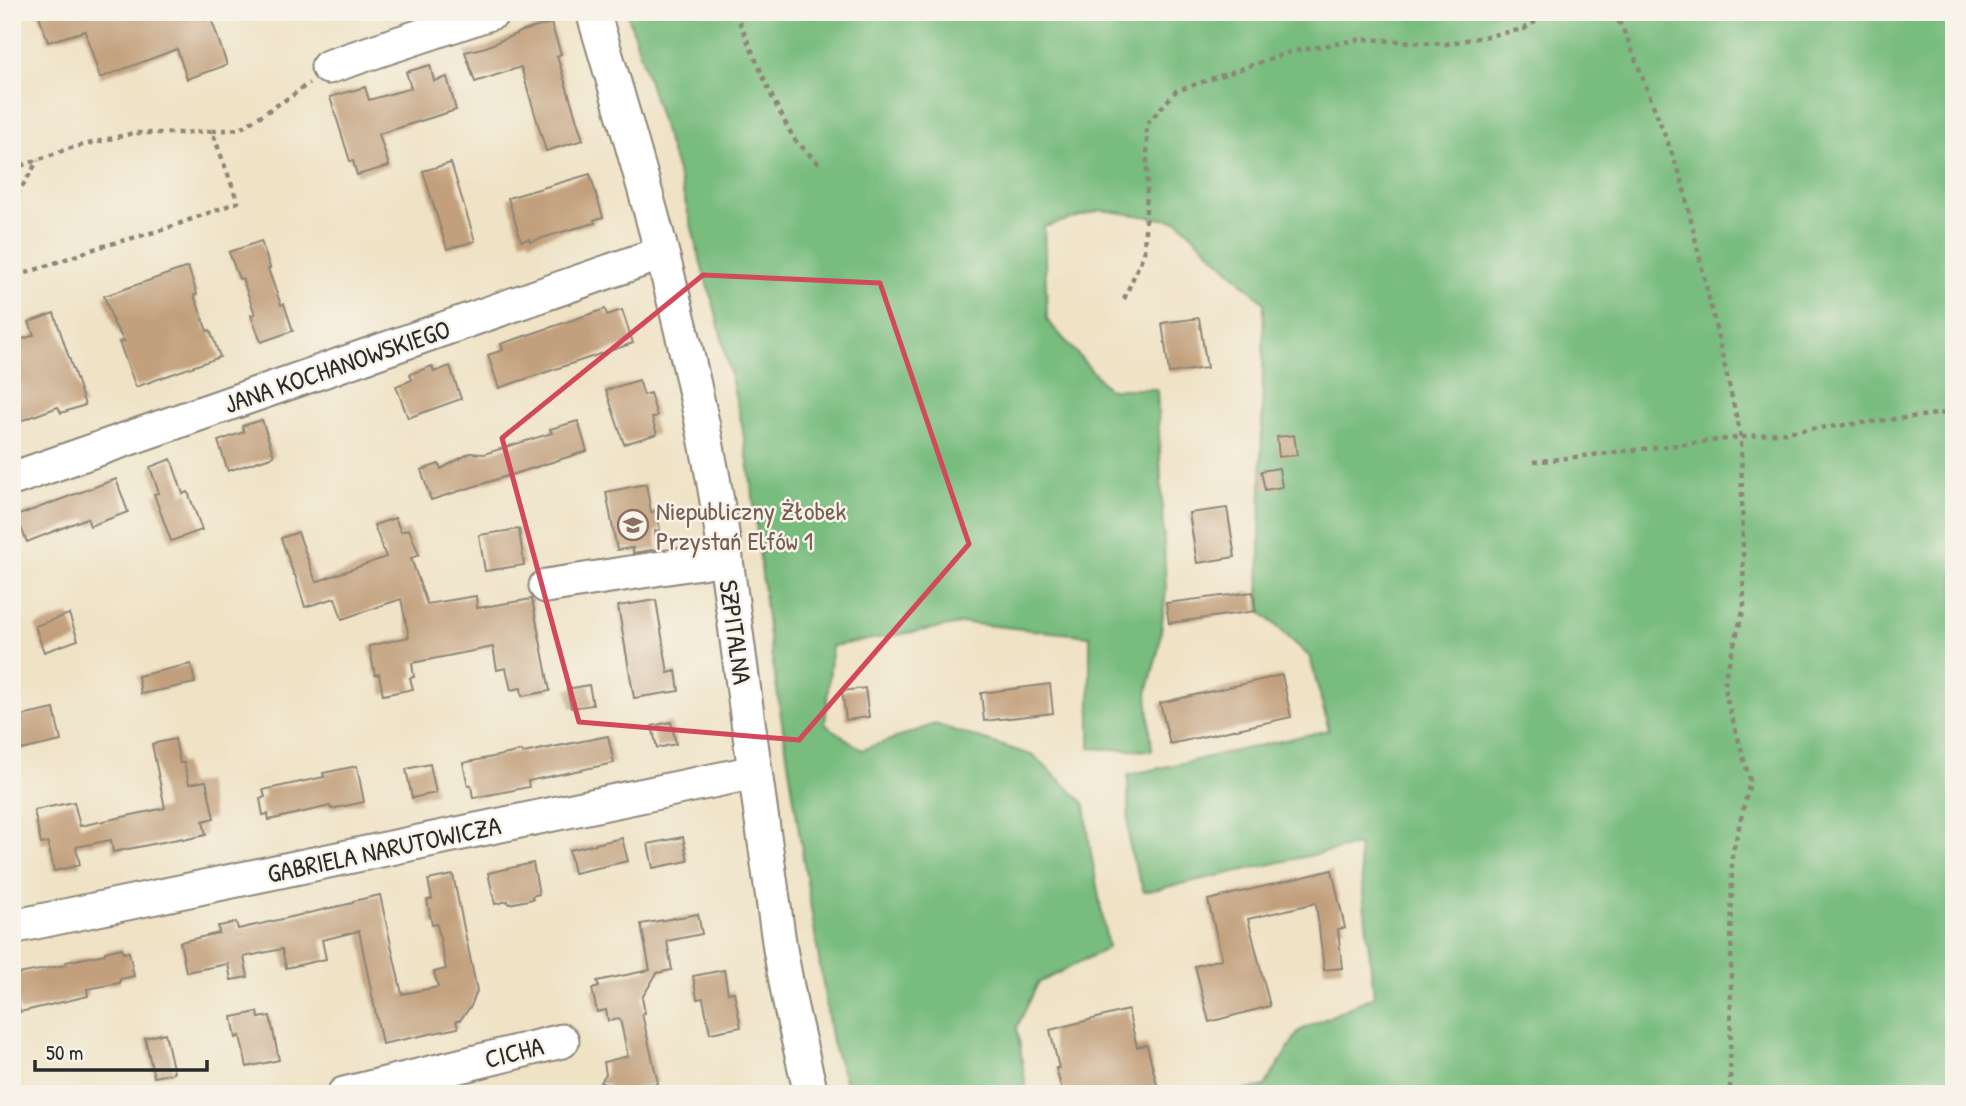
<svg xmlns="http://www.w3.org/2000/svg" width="1966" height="1106" font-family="'Patrick Hand',sans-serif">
	<rect width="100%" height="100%" fill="#f7f3e8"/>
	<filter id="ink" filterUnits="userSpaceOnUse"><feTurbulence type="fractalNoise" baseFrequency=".0143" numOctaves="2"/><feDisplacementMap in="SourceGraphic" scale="14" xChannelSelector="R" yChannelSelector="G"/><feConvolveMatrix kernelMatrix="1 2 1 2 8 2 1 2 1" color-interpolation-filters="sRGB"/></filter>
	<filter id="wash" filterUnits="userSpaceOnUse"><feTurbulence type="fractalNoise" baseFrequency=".00686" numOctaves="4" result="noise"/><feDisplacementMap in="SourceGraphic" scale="28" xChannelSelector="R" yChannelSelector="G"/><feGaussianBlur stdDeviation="1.57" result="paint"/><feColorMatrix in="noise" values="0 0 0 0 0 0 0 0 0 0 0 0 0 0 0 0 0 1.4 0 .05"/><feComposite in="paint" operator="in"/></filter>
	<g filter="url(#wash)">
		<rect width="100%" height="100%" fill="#efe2c5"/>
		<path fill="#78bc7e" stroke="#527454" stroke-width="2" d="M 627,12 L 1954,12 L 1954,1094 L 1226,1094 L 1265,1086 L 1299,1031 L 1374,996 L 1358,845 L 1144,892 L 1129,847 L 1128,775 L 1329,730 L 1310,657 L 1259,610 L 1264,303 L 1178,221 L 1101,210 L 1044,227 L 1047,320 L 1108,389 L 1157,389 L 1166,590 L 1159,647 L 1147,693 L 1152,751 L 1090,748 L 1090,636 L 966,623 L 832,646 L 825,724 L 862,750 L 935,724 L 1034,756 L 1085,804 L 1090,847 L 1108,948 L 1038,983 L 1017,1027 L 1027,1094 L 850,1094 L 832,1043 L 770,645 L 752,488 L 742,425 L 715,309 L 704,275 L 680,181 Z"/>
		<g id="blocks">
			<path fill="#c2a07d" d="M 38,12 L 204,12 L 206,20 L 211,18 L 227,65 L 187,79 L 177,49 L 100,78 L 85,31 L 48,42 Z
				M 551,23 L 561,54 L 557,56 L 583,140 L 546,151 L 521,67 L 475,82 L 465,52 L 486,47 L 523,31 Z
				M 430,65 L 434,81 L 447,77 L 456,110 L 379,134 L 389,166 L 357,175 L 353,161 L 350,161 L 330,97 L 365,87 L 369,100 L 411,88 L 406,72 Z
				M 451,163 L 475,241 L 447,249 L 423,171 Z
				M 590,174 L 603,217 L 594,220 L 595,223 L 562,232 L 530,242 L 529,239 L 521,241 L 508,198 Z
				M 261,241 L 270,268 L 268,269 L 281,305 L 284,304 L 293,331 L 261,342 L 251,315 L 255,314 L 242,278 L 239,279 L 229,252 Z
				M 188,267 L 197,294 L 194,295 L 207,331 L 210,330 L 220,357 L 136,387 L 119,342 L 124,341 L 114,324 L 104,296 Z
				M 605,309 L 607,315 L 622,310 L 633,343 L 499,388 L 488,355 L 503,350 L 501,344 Z
				M 54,313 L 85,405 L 61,413 L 58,407 L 12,424 L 12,343 L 34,335 L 29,322 Z
				M 1199,318 L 1207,368 L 1169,373 L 1162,323 Z
				M 432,366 L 434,372 L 450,366 L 461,399 L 408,418 L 396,386 L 412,380 L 410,374 Z
				M 639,380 L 644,395 L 650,393 L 657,416 L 652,418 L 657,434 L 624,444 L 606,390 Z
				M 262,420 L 274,456 L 228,471 L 218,441 L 244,432 L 242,426 Z
				M 578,421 L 587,451 L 431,500 L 421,470 L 439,464 L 441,469 L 470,453 L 484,454 L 552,433 L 550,429 Z
				M 1294,435 L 1297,455 L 1279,457 L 1277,437 Z
				M 171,459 L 183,494 L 188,492 L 202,530 L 171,541 L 154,494 L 159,493 L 150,467 Z
				M 1279,468 L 1282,487 L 1265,490 L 1261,471 Z
				M 116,479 L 128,512 L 90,526 L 87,518 L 27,542 L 16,516 Z
				M 646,484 L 651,512 L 657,511 L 660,530 L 655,531 L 658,549 L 633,553 L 633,548 L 617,550 L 606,492 Z
				M 1227,508 L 1235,557 L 1197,563 L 1189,513 Z
				M 395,518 L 401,532 L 409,529 L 419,555 L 411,558 L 427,604 L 476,596 L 477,608 L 532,599 L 550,691 L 522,696 L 521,688 L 511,690 L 506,668 L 497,670 L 493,647 L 412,663 L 414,677 L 410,678 L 413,689 L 383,695 L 379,674 L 375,675 L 369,646 L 409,637 L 401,599 L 342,619 L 335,598 L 305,607 L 295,575 L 294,575 L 281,538 L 298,532 L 316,582 L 386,557 L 374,525 Z
				M 519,529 L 524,565 L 485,571 L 479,535 Z
				M 1253,592 L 1256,611 L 1169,623 L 1166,603 Z
				M 656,600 L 668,673 L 676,671 L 679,691 L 634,698 L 618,606 Z
				M 69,614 L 78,640 L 44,652 L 35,626 Z
				M 191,664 L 195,683 L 141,694 L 138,676 Z
				M 1282,675 L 1291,717 L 1170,744 L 1160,703 Z
				M 1050,684 L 1053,713 L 984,721 L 981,693 Z
				M 589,685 L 593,705 L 571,708 L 567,689 Z
				M 865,688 L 869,717 L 846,720 L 842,691 Z
				M 54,709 L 61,741 L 12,752 L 12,718 Z
				M 671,722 L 676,744 L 657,748 L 652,726 Z
				M 608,736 L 614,763 L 528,781 L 529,787 L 473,798 L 471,785 L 468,786 L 463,763 L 522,751 L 523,753 Z
				M 175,739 L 180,763 L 184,763 L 189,784 L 206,781 L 214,818 L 203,821 L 206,835 L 183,840 L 183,838 L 113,852 L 111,840 L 76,847 L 80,865 L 54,871 L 48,843 L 41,844 L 34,810 L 74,802 L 80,826 L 165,808 L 152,744 Z
				M 430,764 L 436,793 L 412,798 L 406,769 Z
				M 357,766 L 364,802 L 331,809 L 330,806 L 269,820 L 268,814 L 263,815 L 260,799 L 265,797 L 263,790 L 324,777 L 323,773 Z
				M 683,837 L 688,861 L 653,868 L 648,844 Z
				M 622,838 L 628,861 L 574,873 L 569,850 Z
				M 533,863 L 539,894 L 532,896 L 533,899 L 509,904 L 508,901 L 495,904 L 488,873 Z
				M 1332,870 L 1345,928 L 1338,929 L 1342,968 L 1324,970 L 1316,903 L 1248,919 L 1270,1006 L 1209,1022 L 1195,966 L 1222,959 L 1208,900 Z
				M 453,875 L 477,991 L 471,1006 L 460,1020 L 456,1021 L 458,1028 L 382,1044 L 359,931 L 322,940 L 326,959 L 286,968 L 282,949 L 244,957 L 248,977 L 231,980 L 228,964 L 186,972 L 180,942 L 219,933 L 218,926 L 220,926 L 236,922 L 238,929 L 353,903 L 353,901 L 380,895 L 402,994 L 438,987 L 434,972 L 446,969 L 437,924 L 432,925 L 427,900 L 432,899 L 428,880 Z
				M 698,914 L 702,934 L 667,941 L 672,970 L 657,973 L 642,998 L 645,1013 L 642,1014 L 658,1083 L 611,1094 L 609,1086 L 600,1082 L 606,1074 L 604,1062 L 628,1056 L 620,1019 L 608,1021 L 606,1010 L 597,1012 L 592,989 L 599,987 L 597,981 L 650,970 L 641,924 Z
				M 122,948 L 123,953 L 129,952 L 134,976 L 120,979 L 120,983 L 87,989 L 88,996 L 20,1012 L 13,975 L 66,965 L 66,962 L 105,954 L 105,952 Z
				M 724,970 L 728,993 L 734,992 L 741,1027 L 710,1033 L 703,998 L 697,999 L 693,976 Z
				M 1128,1010 L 1137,1047 L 1147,1045 L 1158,1089 L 1139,1094 L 1063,1094 L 1056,1068 L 1059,1068 L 1050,1030 Z
				M 258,1012 L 259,1018 L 270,1016 L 279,1060 L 247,1067 L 240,1036 L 236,1038 L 232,1017 Z
				M 165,1033 L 174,1073 L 154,1077 L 145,1038 Z"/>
		</g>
	</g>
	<g filter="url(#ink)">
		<use href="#blocks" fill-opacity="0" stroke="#8d8678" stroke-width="2"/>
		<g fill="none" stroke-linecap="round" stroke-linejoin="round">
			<g stroke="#8d8678" stroke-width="37">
				<path id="minor" d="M 593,12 C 639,165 684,321 713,478 C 725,544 733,611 742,677 C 754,768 767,859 780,949 L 791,1008 L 811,1094
					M 328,67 L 493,12
					M 12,479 L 662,253
					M 546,586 L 726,558
					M 12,927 L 755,772
					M 344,1094 L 562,1041"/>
			</g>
			<path stroke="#8d8678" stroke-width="4.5" stroke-dasharray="5 5" stroke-linecap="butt" d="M 735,12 L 773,99 L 794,139 L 821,166
				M 1614,12 L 1628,40 L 1681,177 L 1741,437 L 1744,608 L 1725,677 L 1726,696 L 1750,781 L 1732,856 L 1730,1094
				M 212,131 L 240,129 L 293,95 L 309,83
				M 12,169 L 67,149 L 134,133 L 181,133 L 212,131 L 238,202 L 165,229 L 100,247 L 12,278
				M 12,204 L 38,160
				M 1124,299 L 1144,253 L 1147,188 L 1147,137 L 1146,125 L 1176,91 L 1290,52 L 1362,39 L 1446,44 L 1524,29 L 1550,12
				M 1533,462 L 1954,412"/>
			<use href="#minor" stroke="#fff" stroke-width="33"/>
		</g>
	</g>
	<path fill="none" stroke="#d1495b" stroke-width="5" stroke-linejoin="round" d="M 703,275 L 880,283 L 969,544 L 799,740 L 579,722 L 502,438 Z"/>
	<defs>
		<g id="school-ring" transform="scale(1.575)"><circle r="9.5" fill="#f7f3e8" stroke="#8d6e63" stroke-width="1.5"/><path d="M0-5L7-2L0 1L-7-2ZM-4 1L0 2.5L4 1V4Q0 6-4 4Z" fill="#8d6e63"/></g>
	</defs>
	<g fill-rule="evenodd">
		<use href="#school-ring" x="633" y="525"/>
	</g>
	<g text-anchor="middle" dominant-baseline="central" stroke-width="5" stroke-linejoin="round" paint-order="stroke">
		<g font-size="26" fill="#2b2b2b" stroke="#f7f3e8">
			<text transform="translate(337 366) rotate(-19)">JANA KOCHANOWSKIEGO</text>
			<text transform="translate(736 632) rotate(82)">SZPITALNA</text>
			<text transform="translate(384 849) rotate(-12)">GABRIELA NARUTOWICZA</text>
			<text transform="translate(514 1052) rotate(-14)">CICHA</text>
		</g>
		<g font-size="26" fill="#785e54" stroke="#f7f3e8" text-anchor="start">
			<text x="656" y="510">Niepubliczny Żłobek<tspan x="656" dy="30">Przystań Elfów 1</tspan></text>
		</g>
	</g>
	<rect width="1966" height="1106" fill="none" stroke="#f7f3e8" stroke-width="42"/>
	<path d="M35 1060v10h172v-10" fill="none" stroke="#2b2b2b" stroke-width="3.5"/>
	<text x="46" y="1060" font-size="21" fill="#2b2b2b" stroke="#f7f3e8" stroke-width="5" paint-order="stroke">50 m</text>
</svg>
